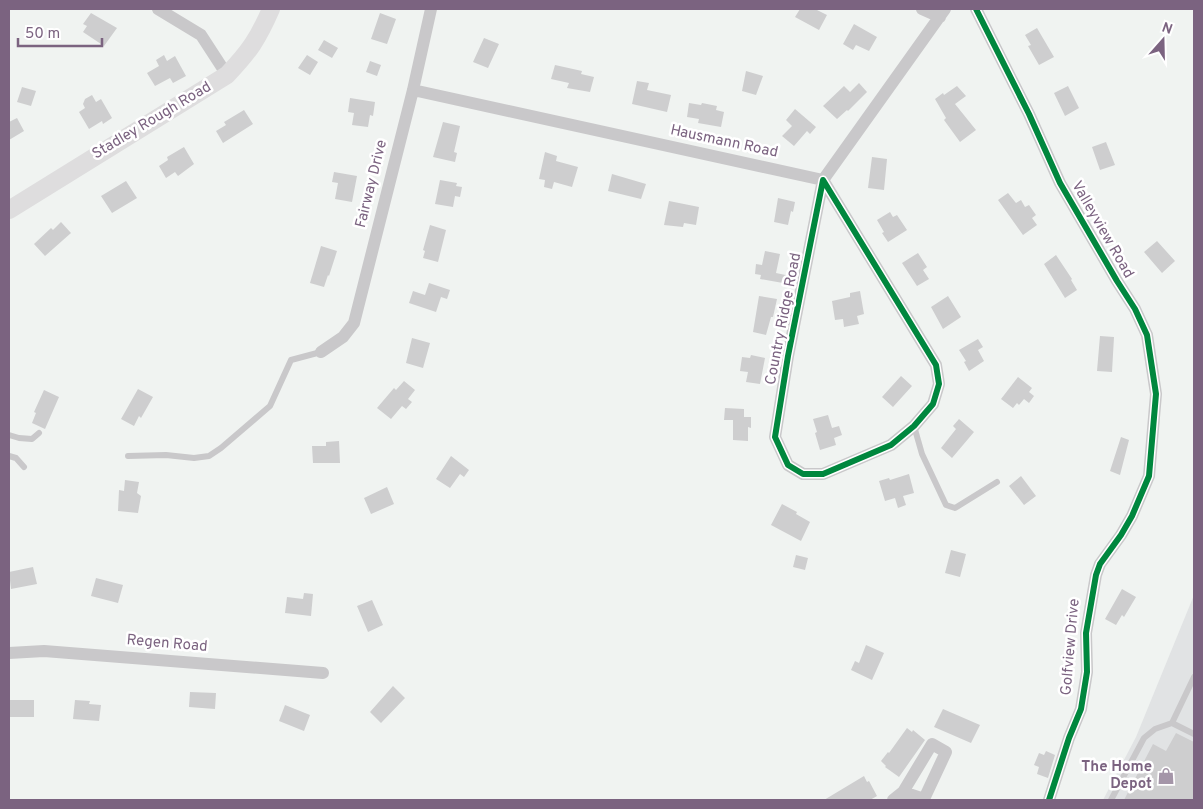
<svg xmlns="http://www.w3.org/2000/svg" width="1203" height="809" font-family="Overpass,sans-serif">
	<rect width="100%" height="100%" fill="#f0f3f1"/>
	<path fill="#e1e3e4" d="M 1194,595 L 1194,800 L 1103,800 L 1136,737 Z"/>
	<path fill="#cececf" d="M 800,9 L 815,9 L 827,15 L 819,30 L 795,17 Z
		M 91,13 L 117,28 L 104,46 L 83,32 L 87,26 L 83,24 Z
		M 380,13 L 396,19 L 387,44 L 371,39 Z
		M 854,24 L 877,37 L 869,51 L 856,45 L 853,50 L 843,44 Z
		M 1037,28 L 1054,57 L 1039,65 L 1028,46 L 1031,45 L 1025,35 Z
		M 484,38 L 499,44 L 488,68 L 473,62 Z
		M 324,40 L 338,48 L 332,58 L 318,50 Z
		M 164,55 L 167,61 L 175,56 L 186,76 L 173,83 L 170,78 L 155,86 L 147,73 L 159,66 L 156,60 Z
		M 307,55 L 318,62 L 310,75 L 298,68 Z
		M 370,61 L 381,65 L 377,76 L 366,72 Z
		M 555,65 L 582,71 L 581,74 L 594,77 L 590,92 L 567,88 L 569,83 L 551,79 Z
		M 746,71 L 763,76 L 756,95 L 742,91 Z
		M 637,81 L 649,83 L 647,90 L 671,95 L 667,112 L 632,104 Z
		M 859,83 L 867,92 L 848,111 L 847,110 L 837,119 L 823,106 L 844,86 L 850,92 Z
		M 957,86 L 966,96 L 955,104 L 976,130 L 960,142 L 944,120 L 946,118 L 935,99 L 943,93 L 944,95 Z
		M 1068,86 L 1079,108 L 1065,116 L 1054,93 Z
		M 22,87 L 36,91 L 31,106 L 17,102 Z
		M 92,95 L 96,102 L 101,99 L 112,118 L 103,124 L 102,121 L 89,129 L 79,112 L 85,108 L 83,104 L 85,99 Z
		M 350,98 L 375,102 L 373,116 L 370,115 L 368,127 L 352,125 L 354,113 L 348,112 Z
		M 689,103 L 701,105 L 702,103 L 717,106 L 716,110 L 724,112 L 721,127 L 698,123 L 699,119 L 687,117 Z
		M 795,109 L 816,127 L 810,134 L 807,131 L 794,146 L 782,136 L 792,126 L 786,120 Z
		M 244,110 L 253,124 L 223,143 L 216,131 L 226,125 L 224,122 Z
		M 17,118 L 24,131 L 9,140 L 9,122 Z
		M 443,122 L 460,126 L 454,152 L 457,153 L 455,162 L 433,157 Z
		M 1106,142 L 1115,165 L 1100,170 L 1092,147 Z
		M 184,147 L 194,164 L 178,176 L 175,172 L 166,178 L 159,166 L 168,160 L 167,157 Z
		M 545,152 L 557,156 L 556,161 L 578,167 L 572,187 L 554,182 L 552,189 L 544,187 L 545,180 L 539,179 Z
		M 872,157 L 887,159 L 884,190 L 868,188 Z
		M 334,172 L 357,176 L 352,202 L 335,199 L 338,183 L 332,182 Z
		M 612,174 L 646,184 L 641,199 L 608,191 Z
		M 440,180 L 457,183 L 456,186 L 462,187 L 460,197 L 455,196 L 453,207 L 435,204 Z
		M 126,181 L 137,198 L 112,213 L 101,196 Z
		M 1008,193 L 1016,203 L 1021,200 L 1025,207 L 1029,205 L 1036,215 L 1032,218 L 1037,225 L 1023,235 L 998,200 Z
		M 778,198 L 795,202 L 793,212 L 791,211 L 788,225 L 774,222 Z
		M 669,201 L 699,207 L 696,225 L 684,223 L 683,227 L 664,225 Z
		M 890,212 L 893,217 L 897,215 L 907,230 L 888,242 L 882,233 L 884,232 L 877,220 Z
		M 61,222 L 71,233 L 45,256 L 34,244 L 51,228 L 53,230 Z
		M 430,225 L 446,230 L 438,262 L 423,258 L 425,251 L 423,250 Z
		M 1157,241 L 1175,261 L 1162,273 L 1144,252 Z
		M 321,246 L 337,251 L 329,276 L 328,275 L 324,287 L 310,283 Z
		M 765,251 L 780,254 L 776,273 L 795,277 L 794,285 L 760,279 L 761,275 L 755,274 L 756,264 L 762,265 Z
		M 918,253 L 927,267 L 923,270 L 929,279 L 917,286 L 902,263 Z
		M 1056,255 L 1072,279 L 1071,280 L 1077,290 L 1065,298 L 1044,264 Z
		M 429,283 L 450,290 L 447,299 L 441,297 L 436,312 L 409,303 L 413,291 L 425,295 Z
		M 860,291 L 864,314 L 857,316 L 859,324 L 844,327 L 843,319 L 835,320 L 832,301 L 850,297 L 850,293 Z
		M 759,296 L 777,299 L 773,317 L 771,317 L 766,335 L 753,332 Z
		M 948,296 L 961,317 L 943,329 L 931,307 Z
		M 1100,336 L 1114,337 L 1112,372 L 1097,371 Z
		M 412,338 L 430,343 L 423,368 L 406,363 Z
		M 978,339 L 983,347 L 978,350 L 984,361 L 969,371 L 964,362 L 966,361 L 959,350 Z
		M 751,355 L 765,358 L 760,384 L 746,382 L 748,372 L 740,371 L 742,357 L 750,358 Z
		M 901,376 L 912,386 L 893,407 L 882,397 Z
		M 1018,377 L 1032,388 L 1029,392 L 1034,396 L 1029,403 L 1024,399 L 1019,405 L 1017,403 L 1013,408 L 1001,399 Z
		M 404,381 L 415,390 L 408,399 L 412,402 L 406,409 L 402,406 L 391,419 L 377,408 L 394,388 L 396,390 Z
		M 138,389 L 153,397 L 141,418 L 139,416 L 134,426 L 121,419 Z
		M 44,390 L 59,397 L 45,429 L 32,423 L 36,413 L 34,412 Z
		M 725,408 L 744,409 L 744,417 L 751,417 L 751,428 L 748,427 L 748,441 L 733,440 L 733,420 L 724,420 Z
		M 828,415 L 832,428 L 839,426 L 842,435 L 834,438 L 836,445 L 820,450 L 815,433 L 817,432 L 813,419 Z
		M 959,419 L 974,432 L 952,458 L 941,448 L 956,429 L 953,426 Z
		M 1121,437 L 1129,440 L 1120,475 L 1110,471 Z
		M 339,441 L 340,463 L 313,463 L 312,446 L 326,446 L 326,442 Z
		M 451,456 L 469,470 L 464,477 L 460,474 L 450,488 L 436,479 Z
		M 909,474 L 914,493 L 903,496 L 906,505 L 898,508 L 895,498 L 885,501 L 879,481 L 889,478 L 890,480 Z
		M 1021,476 L 1036,496 L 1024,505 L 1009,486 Z
		M 125,480 L 139,482 L 137,493 L 141,496 L 138,513 L 118,511 L 119,490 L 124,491 Z
		M 387,487 L 394,504 L 371,514 L 364,498 Z
		M 782,504 L 797,512 L 796,514 L 810,522 L 801,541 L 771,525 Z
		M 951,550 L 966,554 L 960,577 L 945,573 Z
		M 796,555 L 808,558 L 805,570 L 793,567 Z
		M 33,567 L 37,584 L 11,589 L 9,572 Z
		M 96,578 L 123,585 L 118,603 L 91,596 Z
		M 1122,589 L 1136,597 L 1124,617 L 1122,615 L 1116,625 L 1105,619 Z
		M 304,593 L 313,594 L 311,616 L 285,613 L 287,597 L 303,599 Z
		M 372,600 L 383,625 L 368,632 L 357,606 Z
		M 866,645 L 884,653 L 872,680 L 851,670 L 855,661 L 859,663 Z
		M 393,686 L 405,698 L 381,723 L 370,712 Z
		M 190,692 L 216,693 L 215,709 L 189,707 Z
		M 9,700 L 34,700 L 34,717 L 9,717 Z
		M 75,700 L 90,701 L 89,704 L 101,705 L 99,721 L 73,719 Z
		M 285,705 L 310,715 L 304,731 L 279,721 Z
		M 943,709 L 980,725 L 971,743 L 934,727 Z
		M 907,728 L 912,732 L 913,730 L 925,740 L 899,777 L 885,767 L 886,766 L 881,761 L 888,752 L 889,753 Z
		M 1176,733 L 1194,742 L 1194,800 L 1124,800 L 1153,744 L 1166,751 Z
		M 1046,751 L 1055,755 L 1048,778 L 1037,774 L 1039,767 L 1034,765 L 1039,753 L 1044,755 Z
		M 864,776 L 867,782 L 869,781 L 877,796 L 870,800 L 824,800 Z"/>
	<g fill="none" stroke-linecap="round" stroke-linejoin="round">
		<path stroke="#c9c8ca" stroke-width="6" d="M 914,426 L 922,454 L 946,505 L 955,508 L 997,482
			M 9,435 L 19,438 L 32,439 L 39,433
			M 9,456 L 16,458 L 24,467
			M 128,456 L 166,455 L 194,458 L 209,456 L 221,448 L 270,406 L 291,360 L 321,352
			M 1194,677 L 1172,723 L 1194,734
			M 1111,800 L 1144,738 L 1155,729 L 1172,723"/>
		<path stroke="#c9c8ca" stroke-width="12" d="M 158,9 L 201,35 L 227,75
			M 922,9 L 940,17
			M 976,9 L 1029,114 L 1060,183 L 1117,281 L 1135,309 L 1147,335 L 1156,394 L 1149,476 L 1132,516 L 1121,535 L 1100,564 L 1096,575 L 1086,633 L 1087,672 L 1081,709 L 1069,738 L 1049,800
			M 413,90 L 823,180 L 945,9
			M 823,180 L 936,365 L 939,384 L 933,404 L 914,426 L 891,445 L 823,474 L 803,474 L 788,465 L 775,437 L 788,356 Z
			M 321,352 L 343,337 L 354,323 L 413,90 L 431,9
			M 9,653 L 44,651 L 323,673
			M 893,800 L 903,792 L 932,744 L 946,752 L 924,799 L 903,792"/>
		<path stroke="#deddde" stroke-width="18" d="M 9,210 L 227,75 C 249,52 258,39 271,9"/>
		<g stroke="#fff" stroke-width="9">
			<path id="cycleway" d="M 976,9 L 1029,114 L 1060,183 L 1117,281 L 1135,309 L 1147,335 L 1156,394 L 1149,476 L 1132,516 L 1121,535 L 1100,564 L 1096,575 L 1086,633 L 1087,672 L 1081,709 L 1069,738 L 1049,800
				M 823,180 L 936,365 L 939,384 L 933,404 L 914,426 L 891,445 L 823,474 L 803,474 L 788,465 L 775,437 L 788,356 Z"/>
		</g>
		<use href="#cycleway" stroke="#00873e" stroke-width="6"/>
	</g>
	<defs>
		<g id="shop-bare" transform="scale(1.35)"><path d="M-5-2.5h2.3a2.7 3.5 0 0 1 5.4 0H5L5.5 6h-11ZM-1.5-2.5h3a1.5 2.3 0 0 0-3 0Z" fill="#a495a8" stroke="#fff" stroke-width="2.5" paint-order="stroke"/></g>
	</defs>
	<g fill-rule="evenodd">
		<use href="#shop-bare" x="1166" y="776"/>
	</g>
	<g text-anchor="middle" dominant-baseline="central" stroke-width="5" stroke-linejoin="round" paint-order="stroke">
		<g font-size="15" fill="#7b6380" stroke="#fff">
			<text transform="translate(152 121) rotate(-31)">Stadley Rough Road</text>
			<text transform="translate(724 142) rotate(12)">Hausmann Road</text>
			<text transform="translate(372 184) rotate(-76)">Fairway Drive</text>
			<text transform="translate(1102 230) rotate(60)">Valleyview Road</text>
			<text transform="translate(784 319) rotate(-79)">Country Ridge Road</text>
			<text transform="translate(167 644) rotate(5)">Regen Road</text>
			<text transform="translate(1071 647) rotate(-85)">Golfview Drive</text>
		</g>
		<g font-size="15" font-weight="bold" fill="#7b6380" stroke="#fff" text-anchor="end">
			<text x="1152" y="767">The Home<tspan x="1152" dy="17">Depot</tspan></text>
		</g>
	</g>
	<rect width="1203" height="809" fill="none" stroke="#7b6380" stroke-width="20"/>
	<g transform="translate(1163 40) rotate(20)" stroke="#ffffff" stroke-width="4" paint-order="stroke">
	<path d="M0-4L9 19L0 12L-9 19Z" fill="#7b6380"/>
	<text y="-8" font-size="14" font-weight="bold" text-anchor="middle" fill="#7b6380">N</text>
	</g>
	<path d="M18 38v8h84v-8" fill="none" stroke="#7b6380" stroke-width="2.5"/>
	<text x="25" y="38" font-size="15" fill="#7b6380" stroke="#ffffff" stroke-width="4" paint-order="stroke">50 m</text>
</svg>
